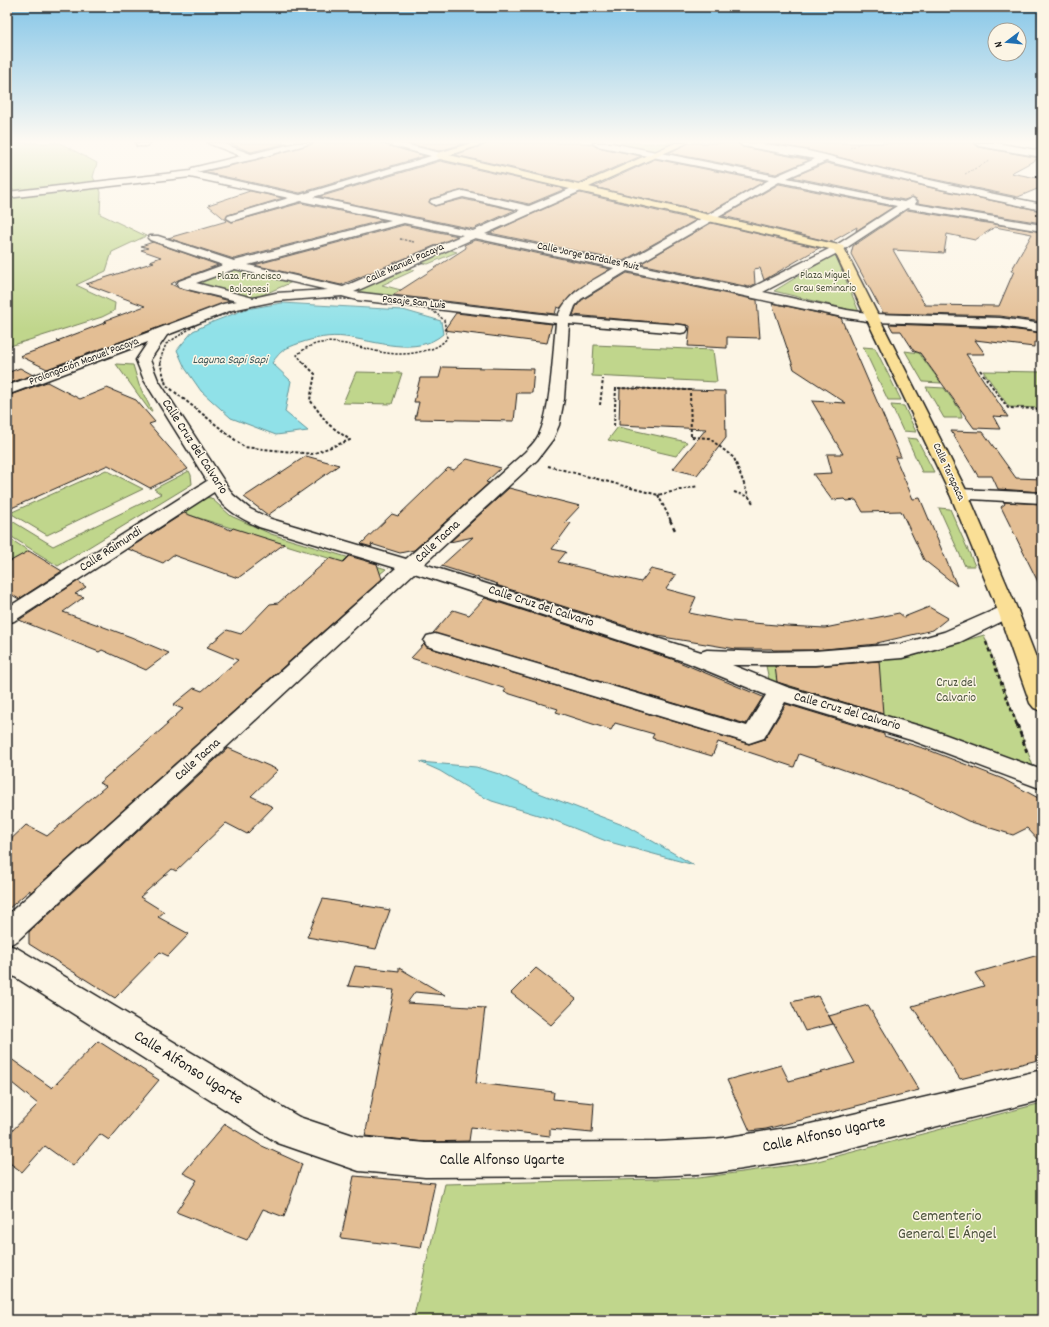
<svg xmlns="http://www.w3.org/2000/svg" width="1049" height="1327" font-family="Dekko,sans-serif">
	<rect width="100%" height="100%" fill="#fcf5e5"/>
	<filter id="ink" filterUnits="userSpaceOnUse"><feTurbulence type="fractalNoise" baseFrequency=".025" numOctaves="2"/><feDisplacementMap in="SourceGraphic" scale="8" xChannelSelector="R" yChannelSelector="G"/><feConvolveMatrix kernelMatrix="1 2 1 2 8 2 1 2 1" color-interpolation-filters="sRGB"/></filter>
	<g filter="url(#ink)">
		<path fill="#c0d68c" stroke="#6e7954" d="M 7,143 L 60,143 L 97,163 L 93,177 L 101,192 L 100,214 L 146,236 L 112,252 L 106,271 L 76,285 L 115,303 L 114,311 L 102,317 L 7,347 Z
			M 609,143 L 678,143 L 658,151 L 652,152 Z
			M 447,249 L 457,252 L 428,264 L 418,262 Z
			M 833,255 L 836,256 L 859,312 L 774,291 Z
			M 233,266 L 297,280 L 253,299 L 192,283 Z
			M 403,267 L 415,270 L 382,285 L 401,290 L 391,296 L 354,292 L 352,289 Z
			M 594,345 L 713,350 L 717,382 L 592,376 Z
			M 863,347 L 875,348 L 901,400 L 888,400 Z
			M 905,351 L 919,353 L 941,383 L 923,382 Z
			M 116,364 L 133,365 L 139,385 L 152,411 L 150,411 Z
			M 983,371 L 1042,372 L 1042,408 L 1009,407 Z
			M 356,372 L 402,373 L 392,404 L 343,403 Z
			M 926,387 L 944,388 L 960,410 L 962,418 L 944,418 Z
			M 891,405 L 904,406 L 916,432 L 903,431 Z
			M 618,427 L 687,442 L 676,456 L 608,440 Z
			M 907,438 L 917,439 L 934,472 L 922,472 Z
			M 106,470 L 143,489 L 47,535 L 10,513 Z
			M 189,471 L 191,475 L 192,484 L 58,566 L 7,534 L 7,518 L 53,546 L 161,494 L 154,489 Z
			M 203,497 L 211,498 L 231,516 L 271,534 L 386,569 L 380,574 L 186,514 L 176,514 Z
			M 939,508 L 950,509 L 975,566 L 965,566 Z
			M 7,537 L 29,551 L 7,563 Z
			M 984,635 L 1033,766 L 909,722 L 770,684 L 766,666 L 838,663 L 912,656 Z
			M 1042,1103 L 1042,1320 L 413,1320 L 445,1184 L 699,1178 L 814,1162 Z"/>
		<path fill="#90e1e8" stroke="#629296" d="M 282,303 L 403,310 L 441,321 L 443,334 C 417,357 376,341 345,337 C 330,335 315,338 300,343 C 284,349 282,349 272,363 L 291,381 L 285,412 L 308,431 L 276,435 L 231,418 L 201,391 L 185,368 L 177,350 L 193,331 L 210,323 L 246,309 Z
			M 420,762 L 476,767 L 499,774 L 539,793 L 628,827 L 694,865 L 606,841 L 551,819 L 492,801 L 479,795 L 440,771 Z"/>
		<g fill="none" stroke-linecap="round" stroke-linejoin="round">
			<path fill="#629296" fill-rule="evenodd" d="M 7,149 L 10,153 L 8,159 L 7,160 Z
				M 7,205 L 9,206 L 9,211 L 7,212 Z"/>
		</g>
		<path fill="#e3be94" stroke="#1c1c1c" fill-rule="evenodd" d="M 229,143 L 288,143 L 251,152 Z
			M 313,143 L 381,143 L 425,156 L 300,193 L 203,172 L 255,160 Z
			M 407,143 L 466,143 L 439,151 Z
			M 488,143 L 586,143 L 593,145 L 597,147 L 641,156 L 579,183 L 455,155 Z
			M 688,143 L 738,143 L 743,147 L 810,160 L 776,174 L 669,153 Z
			M 769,143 L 974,143 L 979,147 L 1039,158 L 1011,173 L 1042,179 L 1042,187 L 1018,197 L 885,169 L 813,151 Z
			M 655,159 L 765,181 L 708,213 L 594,187 Z
			M 440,161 L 565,189 L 529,204 L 463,190 L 430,199 L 429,202 L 434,206 L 463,199 L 515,210 L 473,229 L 319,197 Z
			M 826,163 L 941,190 L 1042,211 L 1042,223 L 918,203 L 918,200 L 913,197 L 904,200 L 792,177 Z
			M 779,184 L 893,207 L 856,231 L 857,227 L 831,242 L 723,216 Z
			M 250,191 L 283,198 L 228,215 L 226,219 L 232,222 L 301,203 L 384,220 L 234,259 L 168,238 L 227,221 L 208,205 Z
			M 580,193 L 696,220 L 623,261 L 490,233 Z
			M 907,210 L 1042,232 L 1042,322 L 1000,316 L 883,313 L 851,254 L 853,246 ZM 995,227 L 1032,234 L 1011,271 L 1014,271 L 999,306 L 925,305 L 893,250 L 944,253 L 947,234 L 975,240 Z
			M 711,223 L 819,248 L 764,280 L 760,268 L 754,269 L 755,284 L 749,287 L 640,264 Z
			M 404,225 L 458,236 L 341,285 L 254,265 Z
			M 475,240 L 610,269 L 574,292 L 560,308 L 557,307 L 555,314 L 393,295 L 466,248 L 464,245 Z
			M 153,242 L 218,265 L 178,280 L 171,284 L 179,288 L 230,301 L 47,369 L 20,356 L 60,342 L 57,341 L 107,322 L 104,321 L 145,306 L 86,284 L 154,262 L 150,261 L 161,257 L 141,250 L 148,248 L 141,246 Z
			M 627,273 L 757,300 L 760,338 L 727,337 L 727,348 L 688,346 L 690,326 L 686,325 L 573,315 L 576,307 L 582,300 Z
			M 772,303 L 841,318 L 901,457 L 895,457 L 913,499 L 920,498 L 957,586 L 924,560 L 901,511 L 863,512 L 856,500 L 847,501 L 845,499 L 832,500 L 813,474 L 832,473 L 827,454 L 843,454 L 812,401 L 846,403 L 794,369 Z
			M 456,313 L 552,324 L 547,343 L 444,330 Z
			M 889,324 L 1000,328 L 1042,333 L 1042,343 L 1034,342 L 1034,347 L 975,340 L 985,354 L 966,354 L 1008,417 L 993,416 L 1000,429 L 974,428 L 920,353 L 914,351 L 901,331 L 893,331 Z
			M 442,367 L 534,369 L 532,393 L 517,393 L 514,421 L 415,419 L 419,402 L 414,402 L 420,378 L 439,378 Z
			M 20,368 L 33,375 L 7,384 L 7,373 Z
			M 47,382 L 80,399 L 107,388 L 136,400 L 155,422 L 149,424 L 188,469 L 150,488 L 108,465 L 7,510 L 7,396 Z
			M 620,388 L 725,391 L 726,438 L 697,475 L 673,469 L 706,429 L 619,425 Z
			M 951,431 L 983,432 L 1016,478 L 1042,479 L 1042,492 L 998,489 L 992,476 L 978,476 Z
			M 306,456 L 339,465 L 268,515 L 244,497 Z
			M 467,459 L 501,468 L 486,482 L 489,483 L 414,550 L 400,553 L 371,544 L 372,547 L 361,544 L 392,514 L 398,516 L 448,468 L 454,470 Z
			M 509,488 L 580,506 L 565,522 L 571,523 L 552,549 L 566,552 L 558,562 L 641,582 L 651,569 L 676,575 L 666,589 L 696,597 L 689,613 L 731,621 L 787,626 L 825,628 L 899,613 L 904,617 L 929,607 L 948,618 L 933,630 L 877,643 L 877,644 L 815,650 L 773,650 L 772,649 L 736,649 L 657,636 L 496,585 L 498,584 L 441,566 L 473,537 L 450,542 Z
			M 1004,502 L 1042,504 L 1042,590 L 1001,507 L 1005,504 Z
			M 184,513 L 231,530 L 233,528 L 284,544 L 238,578 L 173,555 L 163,563 L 128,549 Z
			M 29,551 L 62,571 L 19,599 L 7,592 L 7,563 Z
			M 349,556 L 377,564 L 382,579 L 30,893 L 30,890 L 7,910 L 7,843 L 26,825 L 47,836 L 106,786 L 99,783 L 168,724 L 166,724 L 183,709 L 173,705 L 194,688 L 202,691 L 238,660 L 207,647 L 227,630 L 241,634 L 270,604 L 278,603 L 330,558 L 343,562 Z
			M 78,581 L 86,587 L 75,594 L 84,597 L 63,612 L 131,637 L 169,653 L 146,670 L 102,650 L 99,652 L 19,620 Z
			M 485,598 L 672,659 L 763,697 L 746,724 L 433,633 L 453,610 L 469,615 Z
			M 424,644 L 427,647 L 749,744 L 765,739 L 786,704 L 884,734 L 884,736 L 926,749 L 1003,779 L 1042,800 L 1042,844 L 1027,828 L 1013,835 L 968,821 L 915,795 L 799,754 L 794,767 L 718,742 L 712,756 L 652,738 L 654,734 L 615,723 L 611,730 L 556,712 L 558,709 L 504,692 L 506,689 L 411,658 Z
			M 879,661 L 883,714 L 777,682 L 775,666 L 815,666 Z
			M 228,748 L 278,770 L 251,796 L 273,807 L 247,834 L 226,823 L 176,871 L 172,869 L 140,897 L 164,912 L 158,917 L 189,934 L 168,956 L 160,952 L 115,998 L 29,944 L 29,932 Z
			M 323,899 L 390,910 L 376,949 L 307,937 Z
			M 1042,954 L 1042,1059 L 960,1079 L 912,1006 L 984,986 L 975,973 Z
			M 355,966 L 399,971 L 399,968 L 445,995 L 415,992 L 407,1003 L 485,1008 L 476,1083 L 554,1092 L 553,1099 L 594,1103 L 592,1133 L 550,1129 L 550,1136 L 471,1127 L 469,1141 L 425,1142 L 365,1136 L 394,990 L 348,986 Z
			M 536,968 L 576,999 L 551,1025 L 511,993 Z
			M 818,996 L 833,1024 L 805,1031 L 791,1002 Z
			M 868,1005 L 919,1090 L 766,1129 L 750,1131 L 727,1080 L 781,1065 L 789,1081 L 855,1063 L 829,1016 Z
			M 98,1041 L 159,1080 L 109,1140 L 100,1134 L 73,1166 L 45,1146 L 22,1172 L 7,1161 L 7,1136 L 38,1104 L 7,1079 L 7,1056 L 52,1088 Z
			M 225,1124 L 260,1145 L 302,1164 L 284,1217 L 263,1209 L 247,1240 L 176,1212 L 197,1180 L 183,1173 Z
			M 354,1176 L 435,1183 L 421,1248 L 341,1238 Z"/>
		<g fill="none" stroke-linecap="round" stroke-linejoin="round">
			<g stroke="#1c1c1c" stroke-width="3">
				<path id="minor" d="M 136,143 L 150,143 L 146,146 L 137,146 Z
					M 208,143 L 221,143 L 251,154 L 296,143 L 312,143 L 255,159 L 196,172 L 300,195 L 431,156 L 382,143 L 399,143 L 441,153 L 444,156 L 443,158 L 313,197 L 473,231 L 520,210 L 463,197 L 435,205 L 430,202 L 431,200 L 463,191 L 529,206 L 577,186 L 583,186 L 585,188 L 583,190 L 485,234 L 623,263 L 769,180 L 597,146 L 593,143 L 611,143 L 776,176 L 815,159 L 743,146 L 739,143 C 788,143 837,158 885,170 C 937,182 989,193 1042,204 L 1042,210 L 941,189 L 826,161 L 787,178 L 904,202 L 912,198 L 917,201 L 915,204 L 1042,225 L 1042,231 L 907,208 L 843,250 L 763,292 L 847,310 L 874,314 L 1000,318 L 1042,324 L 1042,332 L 1000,326 L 874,322 L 847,318 L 627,271 L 581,299 L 575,306 L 571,317 L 681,325 L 686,326 L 688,329 L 686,332 L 681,333 L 569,324 L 564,399 L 559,425 L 553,439 L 537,460 L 424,564 L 701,652 L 707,650 L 769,652 L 815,651 L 901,644 L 944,632 L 1001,607 L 1008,605 L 1015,607 L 1018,611 L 1015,615 L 960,642 L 902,658 L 815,665 L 732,665 L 787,687 L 930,729 L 1042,770 L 1042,789 L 914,741 L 785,702 L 764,738 L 749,743 L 427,646 L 424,641 L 427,636 L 435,634 L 747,726 L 766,695 L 686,662 L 414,573 L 17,941 L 8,945 L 17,948 L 299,1117 L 359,1137 L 425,1143 L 656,1142 L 716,1139 L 806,1125 L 1042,1070 L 1042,1100 L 806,1159 L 716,1173 L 656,1176 L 425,1177 L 359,1171 L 278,1143 L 7,972 L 7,915 L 396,568 L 259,527 C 241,518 224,510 214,492 L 14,621 L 7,623 L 7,608 L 207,481 L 144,380 L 136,360 L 148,342 L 7,395 L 7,386 L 223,304 L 237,301 L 179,287 L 177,284 L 179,281 L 223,265 L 150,240 L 148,238 L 150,236 L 158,236 L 234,261 L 391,220 L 301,201 L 232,221 L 227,218 L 228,216 L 289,198 L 190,177 L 7,198 L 7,192 L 191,171 L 192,168 L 241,156 ZM 779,182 L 897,206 L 835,246 L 749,289 L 636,265 ZM 404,223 L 463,235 L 343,287 L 248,265 ZM 475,238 L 614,268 C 593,281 568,291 558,316 L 354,292 ZM 235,269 L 328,290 L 276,293 L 253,298 L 196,283 ZM 342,296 L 357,300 L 556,323 C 553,351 551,417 537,438 C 534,443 529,448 525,452 L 406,559 L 271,519 L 250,509 L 233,495 L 158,380 L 150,360 L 167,335 L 232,310 L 276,301 Z
					M 975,143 L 996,143 L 1042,151 L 1042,157 L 979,146 Z
					M 959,489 L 1042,493 L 1042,503 L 953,498 L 950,494 L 953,490 Z"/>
			</g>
			<g stroke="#1c1c1c" stroke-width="3">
				<path id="major" d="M 472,143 L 487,143 L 449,155 L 579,185 L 675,143 L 687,143 L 589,187 L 843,246 L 968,494 L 1018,611 L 1042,673 L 1042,711 L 1034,708 L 1030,703 L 998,611 L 950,494 L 834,250 L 440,159 L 436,156 L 438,153 Z"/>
			</g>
			<path stroke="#1c1c1c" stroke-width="1" stroke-dasharray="2 1.5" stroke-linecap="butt" d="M 850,148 L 861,143
				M 965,174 L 989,161
				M 400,239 L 402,239"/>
			<path stroke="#1c1c1c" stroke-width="1.5" stroke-dasharray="2.5 1.5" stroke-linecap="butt" d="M 400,239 L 414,242
				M 161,363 L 160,360 L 166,344 L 202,321 L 268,302 L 313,298 L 370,300 L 432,310 L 444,320 L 447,338 C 441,346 433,349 423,351 C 412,354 399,355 387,353 C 356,349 323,330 297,355 L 304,363"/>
			<path stroke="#1c1c1c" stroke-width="2" stroke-dasharray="3 2" stroke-linecap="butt" d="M 160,362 L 166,385 L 244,447 L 312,454 L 350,440 L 328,424 L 310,400 L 315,374 L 303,362
				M 980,370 L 1008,408 L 1042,409
				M 600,405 L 603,379
				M 614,426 L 616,388 L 690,390 L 691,437 L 709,438 L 734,458 L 749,497 L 753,503
				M 548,466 L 658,495 L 698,486
				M 734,492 L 749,497
				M 658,495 L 671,521"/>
			<path stroke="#1c1c1c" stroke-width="2.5" stroke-dasharray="4 3" stroke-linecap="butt" d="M 670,520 L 675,530
				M 986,642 L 1017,725"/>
			<path stroke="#1c1c1c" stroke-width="3" stroke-dasharray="5 3.5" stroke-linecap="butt" d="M 1017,724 L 1027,752"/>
			<use href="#minor" fill="#fcf5e5" fill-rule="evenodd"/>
			<use href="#major" fill="#fadf96" fill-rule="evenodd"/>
		</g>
	</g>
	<linearGradient id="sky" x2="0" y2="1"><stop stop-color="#85c6e8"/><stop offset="0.43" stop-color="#fefaf3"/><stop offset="1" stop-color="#fefaf3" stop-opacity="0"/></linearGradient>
	<rect width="1049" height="329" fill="url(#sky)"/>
	<g text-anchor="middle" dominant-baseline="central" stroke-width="3" stroke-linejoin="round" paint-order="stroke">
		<g font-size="11" fill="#1c1c1c" stroke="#fcf5e5">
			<text transform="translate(588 257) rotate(12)">Calle Jorge Bardales Ruiz</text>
			<text transform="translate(405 264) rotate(-24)">Calle Manuel Pacaya</text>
			<text transform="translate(414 303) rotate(6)">Pasaje San Luis</text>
			<text transform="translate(84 362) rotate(-21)">Prolongación Manuel Pacaya</text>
			<text transform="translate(948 472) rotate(65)">Calle Tarapaca</text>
		</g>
		<g font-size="11" fill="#4d543e" stroke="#fcf5e5">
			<text x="825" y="276">Plaza Miguel<tspan x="825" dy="13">Grau Seminario</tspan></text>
			<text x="249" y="277">Plaza Francisco<tspan x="249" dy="13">Bolognesi</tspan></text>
		</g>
		<g font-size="12" font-style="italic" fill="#3f5759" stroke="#fcf5e5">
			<text x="230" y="360">Laguna Sapi Sapi</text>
		</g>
		<g font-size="13" fill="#1c1c1c" stroke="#fcf5e5">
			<text transform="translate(194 447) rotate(57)">Calle Cruz del Calvario</text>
			<text transform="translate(438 542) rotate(-43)">Calle Tacna</text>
			<text transform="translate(111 550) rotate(-33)">Calle Raimundi</text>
			<text transform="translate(541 607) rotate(18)">Calle Cruz del Calvario</text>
			<text transform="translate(847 712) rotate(16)">Calle Cruz del Calvario</text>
			<text transform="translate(198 760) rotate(-42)">Calle Tacna</text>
		</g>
		<g font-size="13" fill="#4d543e" stroke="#fcf5e5">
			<text x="956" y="683">Cruz del<tspan x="956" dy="15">Calvario</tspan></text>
		</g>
		<g font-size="16" fill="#1c1c1c" stroke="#fcf5e5">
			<text transform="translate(188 1068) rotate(32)">Calle Alfonso Ugarte</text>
			<text transform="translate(824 1135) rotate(-12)">Calle Alfonso Ugarte</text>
			<text x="502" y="1160">Calle Alfonso Ugarte</text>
		</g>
		<g font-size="16" fill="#4d543e" stroke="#fcf5e5">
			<text x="947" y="1216">Cementerio<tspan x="947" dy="18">General El Ángel</tspan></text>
		</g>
	</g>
	<rect width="1049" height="1327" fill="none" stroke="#fcf5e5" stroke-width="24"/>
	<rect x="12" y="12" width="1025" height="1303" fill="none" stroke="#1c1c1c" stroke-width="1.5" filter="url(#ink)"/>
	<g transform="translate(1007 42) rotate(254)"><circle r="19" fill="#fcf5e5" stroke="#a29e95"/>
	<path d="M0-3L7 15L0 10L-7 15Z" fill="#1f6fb2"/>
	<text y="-6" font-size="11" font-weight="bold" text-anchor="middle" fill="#1c1c1c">N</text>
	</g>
</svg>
